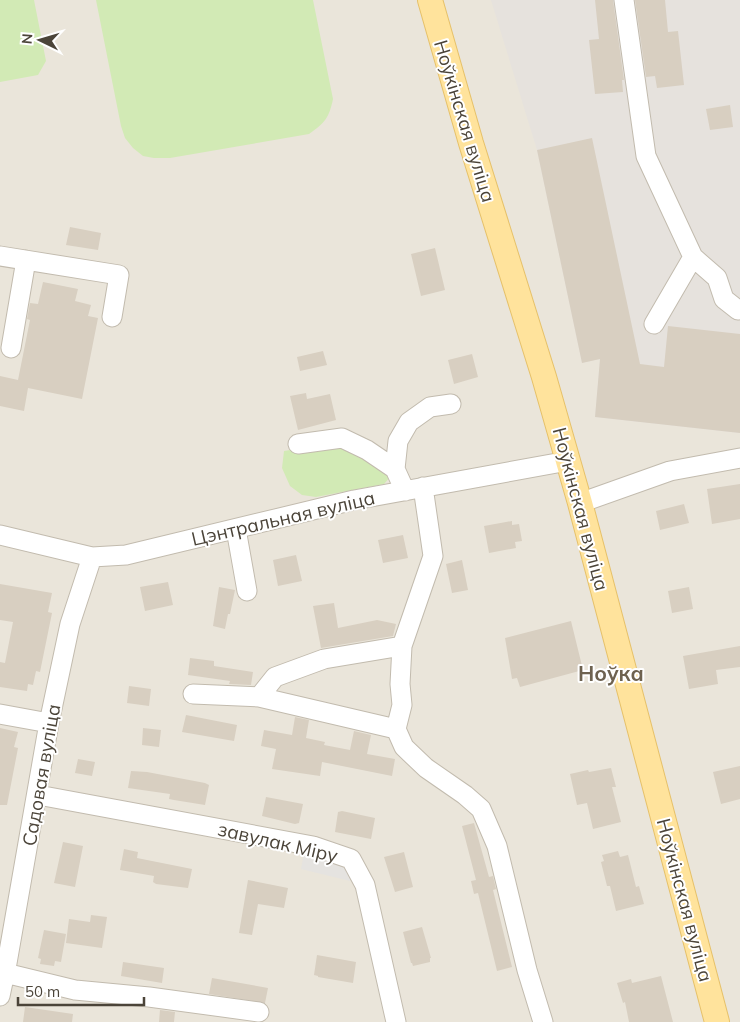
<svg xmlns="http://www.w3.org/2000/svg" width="740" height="1022" font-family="Mulish,sans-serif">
	<rect width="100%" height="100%" fill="#f6f3ec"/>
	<path fill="#eae5da" d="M 0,0 L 740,0 L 740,1022 L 0,1022 Z"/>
	<path fill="#e6e2dd" d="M 491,0 L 740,0 L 740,433 L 595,417 L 600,359 L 582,363 L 537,150 Z"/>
	<path fill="#d2eab5" d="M 0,0 L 34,0 L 46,61 L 38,75 L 0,82 Z
		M 96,0 L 313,0 L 333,99 C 329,118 325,123 309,134 L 170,158 L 154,158 L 143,156 L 133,148 L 125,138 L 121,126 Z
		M 343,442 L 391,476 L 384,484 L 316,497 L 302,495 L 290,486 L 282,468 L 284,451 Z"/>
	<path fill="#e5e3e0" d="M 305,847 L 353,868 L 350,881 L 301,869 Z"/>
	<path fill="#d8cfc1" d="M 595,0 L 613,0 L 624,80 L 622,80 L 623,92 L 595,94 L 589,40 L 599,39 Z
		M 635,0 L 665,0 L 668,32 L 678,31 L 684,85 L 657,88 L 655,76 L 646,77 Z
		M 730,105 L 733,127 L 710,130 L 706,109 Z
		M 592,138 L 640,364 L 664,367 L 668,326 L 740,334 L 740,433 L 595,417 L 600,359 L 582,363 L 537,150 Z
		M 70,227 L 101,233 L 98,250 L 66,245 Z
		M 435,248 L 445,290 L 421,296 L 411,254 Z
		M 43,282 L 78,289 L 75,301 L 91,305 L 88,316 L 98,318 L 82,399 L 28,388 L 24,411 L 0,406 L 0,376 L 18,380 L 30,320 L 27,319 L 30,303 L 38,304 Z
		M 323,351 L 327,365 L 300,371 L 297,357 Z
		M 472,354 L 478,377 L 454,384 L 448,360 Z
		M 306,393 L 307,399 L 330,394 L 336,420 L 298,430 L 290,396 Z
		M 740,484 L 740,519 L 712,524 L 707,489 Z
		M 684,504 L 689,523 L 660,530 L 656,511 Z
		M 512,521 L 512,525 L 519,524 L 522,541 L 515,542 L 516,548 L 489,553 L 484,526 Z
		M 403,535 L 408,558 L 383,563 L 378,540 Z
		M 296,555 L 302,581 L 278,586 L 273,560 Z
		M 462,560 L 468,590 L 452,593 L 446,564 Z
		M 168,582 L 173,605 L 145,611 L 140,587 Z
		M 0,584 L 52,593 L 48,612 L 52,613 L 40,672 L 36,671 L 33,685 L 28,684 L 27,691 L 0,687 L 0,662 L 5,663 L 13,622 L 0,620 Z
		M 219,587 L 235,590 L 230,614 L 228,614 L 225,629 L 213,626 Z
		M 689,587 L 693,609 L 672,613 L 668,591 Z
		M 334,603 L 338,628 L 377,620 L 396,624 L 393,636 L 321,648 L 313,606 Z
		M 571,621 L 583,670 L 520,687 L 517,678 L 512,679 L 505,638 Z
		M 740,646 L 740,667 L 716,670 L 718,684 L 689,689 L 683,656 Z
		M 190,658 L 214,661 L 214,666 L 253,672 L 251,685 L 229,684 L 230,681 L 188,675 Z
		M 129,686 L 151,689 L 149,706 L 127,703 Z
		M 186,715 L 237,725 L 234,741 L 182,732 Z
		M 295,717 L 309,720 L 306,738 L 325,742 L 324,745 L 350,750 L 354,731 L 371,735 L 367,754 L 395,759 L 392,776 L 322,762 L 320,776 L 272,769 L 276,749 L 261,746 L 264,730 L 292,735 Z
		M 0,728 L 18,732 L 14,747 L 18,748 L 7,805 L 0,805 Z
		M 143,728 L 161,730 L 159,747 L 142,745 Z
		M 78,759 L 95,762 L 92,776 L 75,773 Z
		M 740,766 L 740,799 L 721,804 L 713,772 Z
		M 611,768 L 616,787 L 612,787 L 621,822 L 593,829 L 587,803 L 577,805 L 570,774 L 588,770 L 589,772 Z
		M 131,771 L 147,772 L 205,783 L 209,785 L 205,805 L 174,800 L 169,799 L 170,794 L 128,788 Z
		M 266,797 L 303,804 L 299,823 L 295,824 L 262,816 Z
		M 342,811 L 375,818 L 371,839 L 335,832 L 338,812 Z
		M 474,823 L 489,877 L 493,876 L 496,889 L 493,890 L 512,967 L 497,971 L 478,893 L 474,894 L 471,881 L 476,880 L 462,826 Z
		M 63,842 L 83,846 L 75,887 L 54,883 Z
		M 124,849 L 138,852 L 137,858 L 192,869 L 188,888 L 156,884 L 153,882 L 154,876 L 120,870 Z
		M 618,851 L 620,857 L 628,855 L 636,887 L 639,886 L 644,904 L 616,911 L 610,886 L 607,886 L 601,862 L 604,861 L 602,855 Z
		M 404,852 L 413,887 L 395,892 L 384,857 Z
		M 248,880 L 288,888 L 284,908 L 258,904 L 252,935 L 239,933 Z
		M 91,915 L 107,917 L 102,948 L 66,943 L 69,919 L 90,922 Z
		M 422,927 L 431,958 L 430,958 L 430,962 L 413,966 L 412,963 L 411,963 L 403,932 Z
		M 44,930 L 66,934 L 61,962 L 55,961 L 54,966 L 40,964 L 41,959 L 38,958 Z
		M 317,955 L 356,962 L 353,983 L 318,977 L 318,976 L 314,975 Z
		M 123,962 L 164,968 L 162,983 L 121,976 Z
		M 661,976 L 673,1022 L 629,1022 L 625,1002 L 623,1003 L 617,983 L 631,979 L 632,983 Z
		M 212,978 L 268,988 L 265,1003 L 209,994 Z
		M 25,1007 L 73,1014 L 72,1022 L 23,1022 Z
		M 160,1010 L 175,1012 L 174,1022 L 159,1022 Z"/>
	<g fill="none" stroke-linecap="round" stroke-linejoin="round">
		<g stroke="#c2bbae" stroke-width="21">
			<path id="minor" d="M 624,0 L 646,156 L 693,257 L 654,324
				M 0,256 L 119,275 L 112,317
				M 693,257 L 717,278 L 724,299 L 738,310
				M 11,348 L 26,260
				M 298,444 L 342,438 L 367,450 L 395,469
				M 405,491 L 395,469 L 398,441 L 409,422 L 430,407 L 451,404
				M 580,503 L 670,471 L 740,458
				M 236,529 L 247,591
				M 0,535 L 92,557 L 126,555 L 354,500 L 568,461
				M 193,694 L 259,697 L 275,677 L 324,659 L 402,646
				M 259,697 L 396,729 L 404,747 L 426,768 L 465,795 L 481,809 L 497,846 L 527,970 L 543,1022
				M 0,714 L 49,723
				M 396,729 L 402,705 L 400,684 L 402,646 L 433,556 L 423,487
				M 38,795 L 313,846 L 351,859 L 365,885 L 396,1022
				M 5,973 L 75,990 L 149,997 L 259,1012
				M 0,996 L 7,963 L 49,723 L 70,624 L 92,557"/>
		</g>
		<g stroke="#e6c16a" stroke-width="26">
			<path id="major" d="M 430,0 L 471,143 L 544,377 L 580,503 L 717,1022"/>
		</g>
		<use href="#minor" stroke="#fff" stroke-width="19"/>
		<use href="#major" stroke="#ffe39c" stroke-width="24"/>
	</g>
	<g text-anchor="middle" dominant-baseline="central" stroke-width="4" stroke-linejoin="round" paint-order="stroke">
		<g font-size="19" fill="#4b4439" stroke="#fff">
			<text transform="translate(465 121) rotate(73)">Ноўкінская вуліца</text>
			<text transform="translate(581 509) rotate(75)">Ноўкінская вуліца</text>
			<text transform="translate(283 518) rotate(-13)">Цэнтральная вуліца</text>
			<text transform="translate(41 775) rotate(-80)">Садовая вуліца</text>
			<text transform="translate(278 842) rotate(13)">завулак Міру</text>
			<text transform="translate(685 900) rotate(75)">Ноўкінская вуліца</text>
		</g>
		<g font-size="21" font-weight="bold" fill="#6e6250" stroke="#fff">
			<text x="611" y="673">Ноўка</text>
		</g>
	</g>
	<g transform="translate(40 40) rotate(275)" stroke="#ffffff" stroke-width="4" paint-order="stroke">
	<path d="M0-4L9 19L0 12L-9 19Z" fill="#4b4439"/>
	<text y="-8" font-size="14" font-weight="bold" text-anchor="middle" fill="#4b4439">N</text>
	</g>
	<path d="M18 997v8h126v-8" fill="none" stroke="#4b4439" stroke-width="2.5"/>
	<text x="25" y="997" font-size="15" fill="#4b4439" stroke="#ffffff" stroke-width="4" paint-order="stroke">50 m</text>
</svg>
